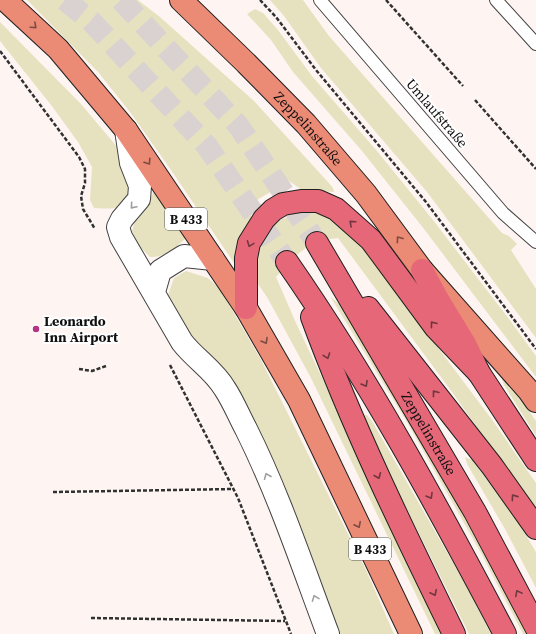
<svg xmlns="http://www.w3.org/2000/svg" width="536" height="634" font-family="'Source Serif 4',serif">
	<rect width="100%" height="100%" fill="#fef5f3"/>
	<path fill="#e6e2bf" d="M 27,0 L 138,0 L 160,17 L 254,101 L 328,182 L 333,188 L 334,192 L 302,190 L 289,181 L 250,204 L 251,219 L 243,234 L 234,263 L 171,170 L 130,112 L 98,72 Z
		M 270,0 L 303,0 L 329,36 L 502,233 L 509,236 L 517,244 L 511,250 L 536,289 L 536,338 L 427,192 L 321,68 L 284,16 Z
		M 255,9 L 263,13 L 278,30 L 312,76 L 377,151 L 433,220 L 509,319 L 536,356 L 536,377 L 424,229 L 362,151 L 293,72 L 271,40 L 247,14 Z
		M 0,22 L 81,104 L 118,148 L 132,192 C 119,211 116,209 94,208 L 90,200 L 92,167 L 78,142 L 51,105 L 0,41 Z
		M 154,190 L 185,239 C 175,248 164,258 150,257 L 138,245 L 132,231 L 136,218 L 148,205 Z
		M 304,213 L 323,213 L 346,225 L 493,421 L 536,483 L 536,511 L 452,392 L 338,238 C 305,241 297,255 276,277 L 296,323 L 444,634 L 435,634 L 311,378 L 267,297 L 258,284 L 254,265 L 261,245 L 271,228 L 282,219 Z
		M 186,271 L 208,278 L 220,289 L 260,358 L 366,570 L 394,634 L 338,634 L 297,521 L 271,457 L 245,409 L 233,381 L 212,356 L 195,341 L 168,295 L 174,278 Z
		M 339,292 L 532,634 L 523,634 L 482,555 L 407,422 L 330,296 L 341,306 Z
		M 502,379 L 508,381 L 536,421 L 536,436 L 504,385 Z
		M 364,415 L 367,415 L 372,421 L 468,589 L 491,634 L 469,634 L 365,425 L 362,418 Z
		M 465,457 L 472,460 L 518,522 L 536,552 L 536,588 L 505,529 L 467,464 Z"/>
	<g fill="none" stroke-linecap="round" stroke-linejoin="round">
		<path stroke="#dad2d1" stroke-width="22" stroke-dasharray="22 11" stroke-linecap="butt" d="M 65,0 L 91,21 L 207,146 L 287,262
			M 121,0 L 238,125 L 317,243"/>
		<g stroke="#424242" stroke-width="14">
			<path id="lane" d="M 320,0 L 503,213 L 536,242
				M 496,0 L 536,44"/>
		</g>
		<g stroke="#424242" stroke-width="24">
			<path id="street" d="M 126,130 L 131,163 L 140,186 L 139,199 L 122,219 L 118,227 L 121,237 L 182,342 C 195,359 214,370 225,389 C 233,401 239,416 246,429 C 279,495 302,565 328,634
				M 154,292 L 160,271 L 184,256 L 213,259"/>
		</g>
		<g stroke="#202020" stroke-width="24">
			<g id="primary">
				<path d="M 5,0 L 58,49 L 126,130 L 246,308 L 299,400 L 411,634"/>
				<path id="s1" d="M 181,0 L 246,63 L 306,124 L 366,194 L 422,270 L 529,391 L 536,401"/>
			</g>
		</g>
		<g stroke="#202020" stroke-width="24">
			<g id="highway">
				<path id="s2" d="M 317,243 L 475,512 L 536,627"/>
				<path d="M 287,262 C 369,380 438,507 505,634"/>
				<path d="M 422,270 L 437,298 L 465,344 L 479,373 L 536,460"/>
				<path d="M 246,308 L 246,258 L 249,243 L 264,219 L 273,210 L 283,204 L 301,201 L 318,201 L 336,209 L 371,240 L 436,328 L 479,373"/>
				<path d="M 368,308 L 492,466 L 536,528"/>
				<path d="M 312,317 C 352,426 403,530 454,634"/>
			</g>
		</g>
		<path stroke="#313131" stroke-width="2.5" stroke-dasharray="4 2" stroke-linecap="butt" d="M 260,0 L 276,17 L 316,70 L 426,202 L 536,349
			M 386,0 L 463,86
			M 0,51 L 79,157 L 85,169 L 85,183 L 81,196 L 83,209 L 95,229
			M 475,100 L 536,169
			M 170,365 L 238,498 L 291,634
			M 79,369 L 92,371 L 106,366
			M 53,492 L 233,489
			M 91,618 L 285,621"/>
		<use href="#lane" stroke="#fff" stroke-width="12"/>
		<use href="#street" stroke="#fff" stroke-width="22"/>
		<use href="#primary" stroke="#eb8a75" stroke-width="22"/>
		<use href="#highway" stroke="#e66878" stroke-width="22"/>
	</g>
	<defs><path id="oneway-chevron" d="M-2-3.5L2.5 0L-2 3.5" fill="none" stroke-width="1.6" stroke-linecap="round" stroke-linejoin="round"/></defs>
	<g stroke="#7d4c42">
		<use href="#oneway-chevron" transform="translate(34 26) rotate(42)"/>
		<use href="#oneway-chevron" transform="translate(148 162) rotate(56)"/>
		<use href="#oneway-chevron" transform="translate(399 239) rotate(-126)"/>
		<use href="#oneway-chevron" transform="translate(265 341) rotate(60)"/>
		<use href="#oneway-chevron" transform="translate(358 525) rotate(64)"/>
	</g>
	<g stroke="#9f9f9f">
		<use href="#oneway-chevron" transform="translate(133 206) rotate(131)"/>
		<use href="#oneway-chevron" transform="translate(267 476) rotate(-112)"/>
		<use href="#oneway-chevron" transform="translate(315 598) rotate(-111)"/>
	</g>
	<g stroke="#70373e">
		<use href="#oneway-chevron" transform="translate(352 223) rotate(-138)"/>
		<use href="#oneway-chevron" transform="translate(250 244) rotate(111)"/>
		<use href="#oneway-chevron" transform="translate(433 324) rotate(-128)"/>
		<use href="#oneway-chevron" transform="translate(327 356) rotate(70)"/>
		<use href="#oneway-chevron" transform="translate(365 384) rotate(60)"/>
		<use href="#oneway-chevron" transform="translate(435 393) rotate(-128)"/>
		<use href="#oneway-chevron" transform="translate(378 476) rotate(67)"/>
		<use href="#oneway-chevron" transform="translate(430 496) rotate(60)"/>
		<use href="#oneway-chevron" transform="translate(514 497) rotate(-125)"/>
		<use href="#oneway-chevron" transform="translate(434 593) rotate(64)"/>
		<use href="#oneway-chevron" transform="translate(518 593) rotate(-118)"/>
	</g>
	<circle fill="#b23483" stroke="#fff" stroke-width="1.5" cx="36" cy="329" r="4"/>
	<g text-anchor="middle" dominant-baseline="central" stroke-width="4" stroke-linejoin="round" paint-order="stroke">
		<g fill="#fff" stroke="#575757" stroke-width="1">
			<rect x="165" y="208" width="42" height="22" rx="3"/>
			<rect x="349" y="538" width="42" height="22" rx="3"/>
		</g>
		<g font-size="13" font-weight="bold" fill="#0f0f0f">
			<text x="186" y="219">B 433</text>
			<text x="370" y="549">B 433</text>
		</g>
		<g font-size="14" fill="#0f0f0f" stroke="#fff">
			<text transform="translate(437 113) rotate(49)">Umlaufstraße</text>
			<text stroke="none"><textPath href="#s1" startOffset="181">Zeppelinstraße</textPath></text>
			<text stroke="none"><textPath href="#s2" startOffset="221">Zeppelinstraße</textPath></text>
		</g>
		<g font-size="14" font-weight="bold" fill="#0f0f0f" stroke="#fff" text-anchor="start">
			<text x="44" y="321">Leonardo<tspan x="44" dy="16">Inn Airport</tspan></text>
		</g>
	</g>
</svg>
